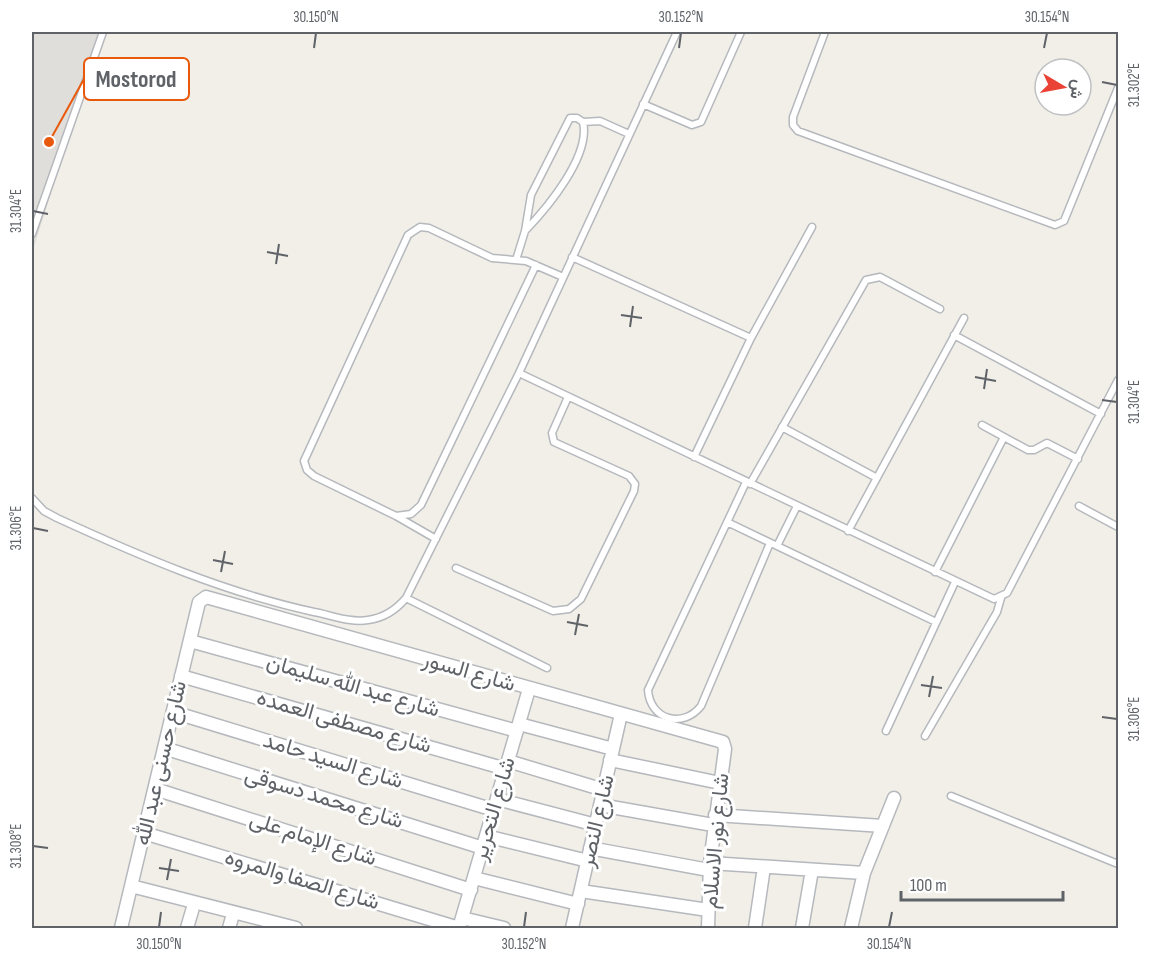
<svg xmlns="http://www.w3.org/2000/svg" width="1150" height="960" font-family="'Sofia Sans Condensed',Vazirmatn,sans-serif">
	<rect width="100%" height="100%" fill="#f1efe8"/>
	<path fill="#e0deda" d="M 32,32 L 102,32 L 32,253 Z"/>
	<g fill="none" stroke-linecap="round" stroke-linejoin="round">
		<g stroke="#b5b8bc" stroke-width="9">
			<path id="lane" d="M 825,32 L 793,117 L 793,125 L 798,131 L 1055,225 L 1064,221 L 1118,88
				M 643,104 L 692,125 L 701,122 L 741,32
				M 570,118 L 577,118 L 583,122 C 591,156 547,208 525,231 L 531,195 Z
				M 583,122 L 600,121 L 629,134
				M 32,234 L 103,32
				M 572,257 L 751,338
				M 516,260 L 525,231
				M 954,335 L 1101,414
				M 519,373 L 994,599 L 1007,593 L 1118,380
				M 982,425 L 1028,450 L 1034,450 L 1047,443 L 1078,459
				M 782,427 L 877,478
				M 694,457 L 751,338 L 812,227
				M 746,482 L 648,690 C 650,720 683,729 701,706 L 770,543
				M 750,484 L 866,280 L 880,277 L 940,309
				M 32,498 L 44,511 L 57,518 C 140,556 223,592 314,612 C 331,615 350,623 368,620 C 383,618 396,610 406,598 L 519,373 L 677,32
				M 1079,506 L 1118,527
				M 396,516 L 411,514 L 421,505 L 536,265
				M 727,522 L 936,622
				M 848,531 L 964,318
				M 436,539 L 396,516 L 314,476 L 307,470 L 304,461 L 408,235 L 420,227 L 429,228 L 492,258 L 526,261 L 563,277
				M 777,546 L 797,506
				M 456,568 L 553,611 L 569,609 L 581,599 L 634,491 L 635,484 L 629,476 L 554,442 L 552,433 L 568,397
				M 935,572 L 1004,437
				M 406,598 L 547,668
				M 886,731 L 955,582
				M 925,736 L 997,612 L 1001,598
				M 951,796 L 1118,864"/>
		</g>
		<g stroke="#b5b8bc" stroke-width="15">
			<path id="street" d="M 190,641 L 517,731
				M 181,676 L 506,769
				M 173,712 L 494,810
				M 519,724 L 613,749
				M 164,748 L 483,848
				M 610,760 L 720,783
				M 508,761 L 604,790
				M 155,789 L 471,890
				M 497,799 L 596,825
				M 600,805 L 713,825
				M 715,815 L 883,826
				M 144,833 L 459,928
				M 486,836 L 588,861
				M 590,848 L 709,870
				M 710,863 L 864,873
				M 474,878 L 578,904
				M 131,886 L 296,928
				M 581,891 L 708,910
				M 462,918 L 504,928
				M 121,928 L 199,602 L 206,597 L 723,742 L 725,749 L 710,863 L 708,928
				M 187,928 L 194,904
				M 229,928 L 233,914
				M 459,928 L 529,689
				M 572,928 L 621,714
				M 755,928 L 764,867
				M 802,928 L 812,870
				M 851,928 L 864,873 L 894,798"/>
		</g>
		<use href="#lane" stroke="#fff" stroke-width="6"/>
		<use href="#street" stroke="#fff" stroke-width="12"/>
	</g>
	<path fill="none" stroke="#5f6368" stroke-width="2" d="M 314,48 L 316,33M 679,48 L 681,33M 1044,48 L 1047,33M 1102,82 L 1117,85M 33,211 L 48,214M 267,252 L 288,256M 276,264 L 279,244M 621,315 L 642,318M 630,327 L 633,306M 975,377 L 996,381M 984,389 L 987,369M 1102,400 L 1117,402M 33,528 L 48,531M 213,560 L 233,564M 221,572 L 225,551M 567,622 L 588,626M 575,635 L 579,614M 921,685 L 942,688M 929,697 L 933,676M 1102,717 L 1117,719M 33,846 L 48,848M 159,868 L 179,871M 167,880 L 171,859M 159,927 L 161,912M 524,927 L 526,912M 889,927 L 892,912"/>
	<g text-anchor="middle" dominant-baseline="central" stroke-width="6" stroke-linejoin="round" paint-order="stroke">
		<g font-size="22" fill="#5f6368" stroke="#fff">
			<text transform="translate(469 672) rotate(16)">شارع السور</text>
			<text transform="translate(353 686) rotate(16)">شارع عبد الله سليمان</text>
			<text transform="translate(344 722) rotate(16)">شارع مصطفى العمده</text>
			<text transform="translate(333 761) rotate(17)">شارع السيد حامد</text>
			<text transform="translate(161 763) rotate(-77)">شارع حسنى عبد الله</text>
			<text transform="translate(324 798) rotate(17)">شارع محمد دسوقى</text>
			<text transform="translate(494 809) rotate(-74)">شارع التحرير</text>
			<text transform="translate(597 821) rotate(-77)">شارع النصر</text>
			<text transform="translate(313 839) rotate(18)">شارع الإمام على</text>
			<text transform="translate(716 841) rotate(-85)">شارع نور الاسلام</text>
			<text transform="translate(302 880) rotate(17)">شارع الصفا والمروه</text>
		</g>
	</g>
	<path fill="none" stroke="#e8590c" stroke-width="2" d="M49 142L84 79"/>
	<circle fill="#e8590c" stroke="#fff" stroke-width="2" cx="49" cy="142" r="6"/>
	<rect fill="#fff" stroke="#e8590c" stroke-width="2" x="84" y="58" width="105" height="42" rx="6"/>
	<g font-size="24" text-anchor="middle" font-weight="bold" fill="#5f6368">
		<text x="136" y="87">Mostorod</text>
	</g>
	<rect width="1150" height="960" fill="none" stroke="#ffffff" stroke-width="66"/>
	<g transform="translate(1063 87) rotate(100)"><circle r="28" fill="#ffffff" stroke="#bfc1c3" stroke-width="1.5"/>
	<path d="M0-4.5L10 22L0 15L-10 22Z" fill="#ea4335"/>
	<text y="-9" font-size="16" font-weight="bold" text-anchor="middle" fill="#5f6368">ش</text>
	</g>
	<path d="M901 891v9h162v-9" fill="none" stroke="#5f6368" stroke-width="3"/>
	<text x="910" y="891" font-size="18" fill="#5f6368" stroke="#ffffff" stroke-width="4.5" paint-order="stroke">100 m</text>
	<rect x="33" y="33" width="1084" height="894" fill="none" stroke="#5f6368" stroke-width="2"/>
	<g font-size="15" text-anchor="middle" fill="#5f6368">
		<text x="316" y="22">30.150°N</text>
		<text x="681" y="22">30.152°N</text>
		<text x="1047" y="22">30.154°N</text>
		<text transform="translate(1134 85) rotate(-90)" y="5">31.302°E</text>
		<text transform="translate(16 211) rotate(-90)" y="5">31.304°E</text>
		<text transform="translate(1134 402) rotate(-90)" y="5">31.304°E</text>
		<text transform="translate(16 528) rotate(-90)" y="5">31.306°E</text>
		<text transform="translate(1134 719) rotate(-90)" y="5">31.306°E</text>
		<text transform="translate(16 846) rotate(-90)" y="5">31.308°E</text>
		<text x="159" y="949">30.150°N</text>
		<text x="524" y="949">30.152°N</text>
		<text x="889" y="949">30.154°N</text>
	</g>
</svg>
